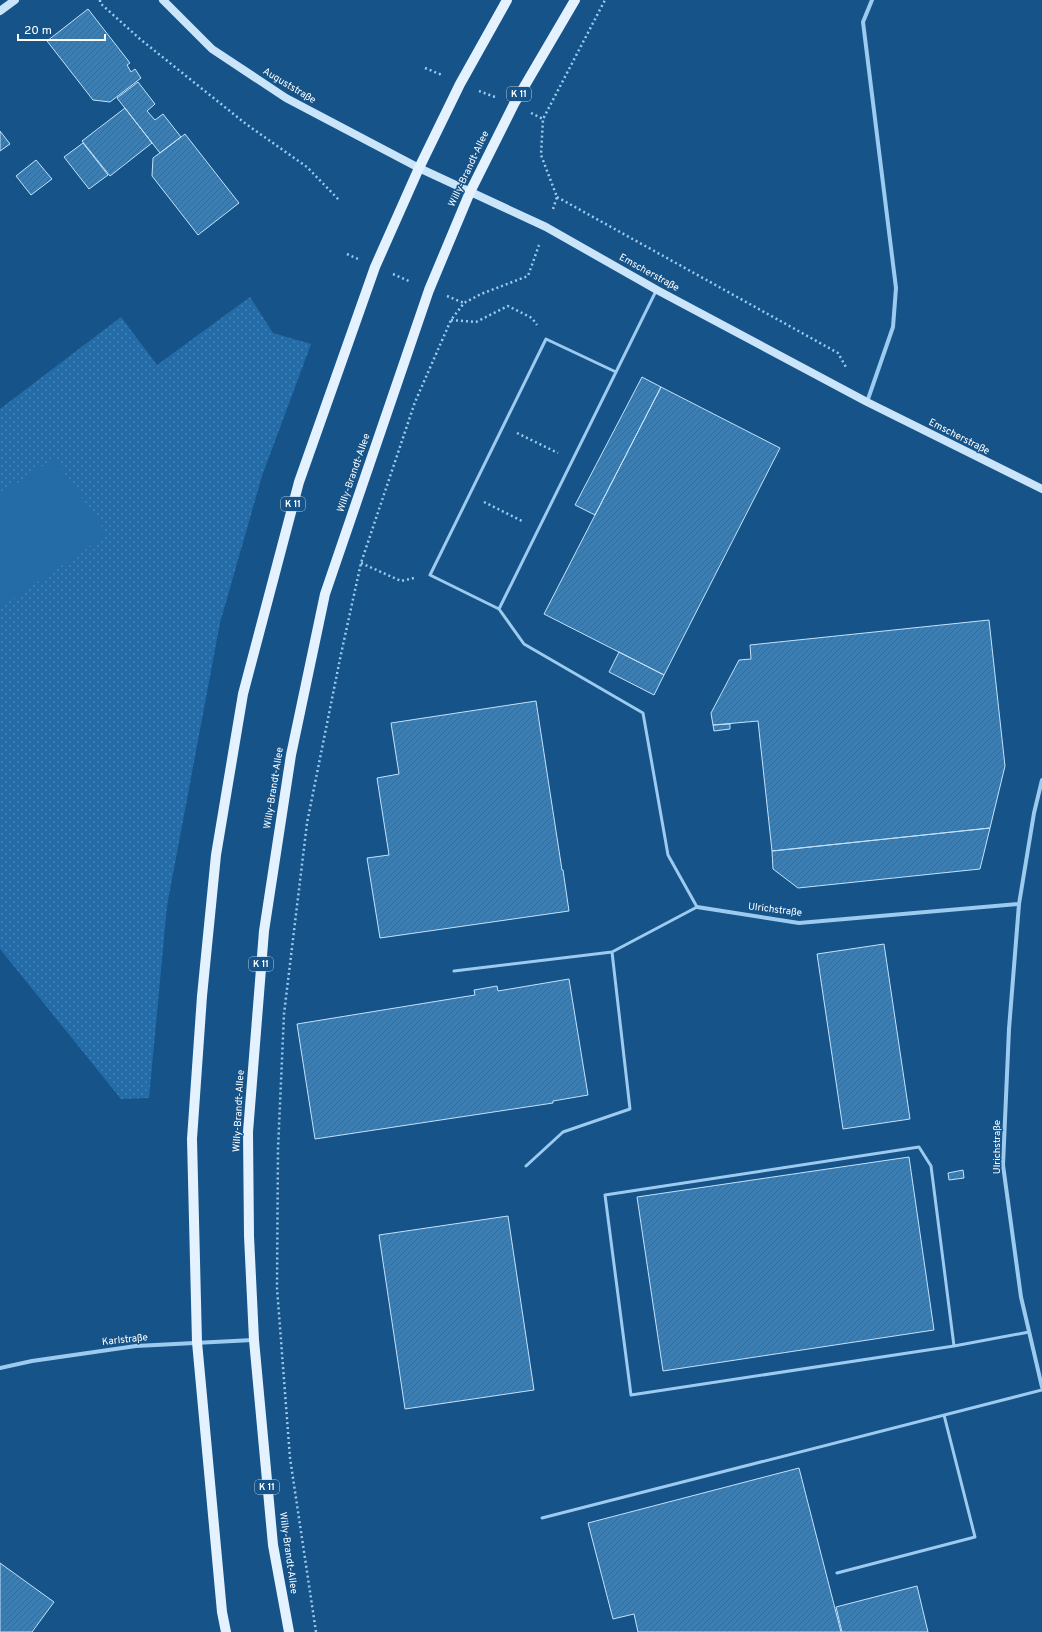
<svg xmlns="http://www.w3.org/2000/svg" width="1042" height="1632" font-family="Overpass,sans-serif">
	<defs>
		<pattern id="grass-dots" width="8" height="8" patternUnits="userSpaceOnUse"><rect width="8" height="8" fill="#246ca7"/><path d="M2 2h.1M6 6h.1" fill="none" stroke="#4582b4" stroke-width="1.8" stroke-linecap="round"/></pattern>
		<pattern id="building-hatch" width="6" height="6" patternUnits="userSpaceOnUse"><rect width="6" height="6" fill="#3d7eb2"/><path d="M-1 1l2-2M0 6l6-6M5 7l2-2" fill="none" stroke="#446884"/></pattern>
	</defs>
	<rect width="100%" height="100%" fill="#155389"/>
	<path fill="url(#grass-dots)" d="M 250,297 L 273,333 L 311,344 L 262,476 L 220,623 L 167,906 L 149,1098 L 121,1099 L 0,949 L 0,409 L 121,317 L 157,365 Z"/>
	<path fill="#246ca7" d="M 54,458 L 107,534 L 0,608 L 0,495 Z"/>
	<path fill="url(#building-hatch)" stroke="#c3e2fb" d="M 88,9 L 130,63 L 127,65 L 131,72 L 135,69 L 141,78 L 110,102 L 93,100 L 47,41 Z
		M 138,82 L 155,104 L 147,111 L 155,120 L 163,114 L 181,137 L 160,153 L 117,98 Z
		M 125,108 L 152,143 L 110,176 L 82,141 Z
		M 0,131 L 10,144 L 0,151 Z
		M 185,134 L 239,203 L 198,235 L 152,176 L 153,158 Z
		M 83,143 L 108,175 L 89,189 L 64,157 Z
		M 36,160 L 52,179 L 31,195 L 16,176 Z
		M 642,377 L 661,387 L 595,515 L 575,505 Z
		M 661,387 L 780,448 L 664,675 L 544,614 Z
		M 989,620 L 1005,766 L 990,828 L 772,851 L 758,721 L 713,725 L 711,713 L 739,660 L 751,659 L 750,645 Z
		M 619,652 L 664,675 L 654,695 L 609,672 Z
		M 536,701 L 562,870 L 563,870 L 569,911 L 380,938 L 367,858 L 389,855 L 377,778 L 399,774 L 391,723 Z
		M 730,724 L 730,729 L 714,731 L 713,725 Z
		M 990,828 L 980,869 L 798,888 L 773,869 L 772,851 Z
		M 884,944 L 910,1119 L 843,1129 L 817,954 Z
		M 569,979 L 588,1095 L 553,1101 L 553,1103 L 315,1139 L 297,1024 L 475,995 L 474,990 L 497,986 L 498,991 Z
		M 909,1157 L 934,1330 L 663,1371 L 637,1197 Z
		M 963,1170 L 964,1178 L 949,1180 L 948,1173 Z
		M 508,1216 L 534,1390 L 405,1409 L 379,1235 Z
		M 799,1468 L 841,1632 L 638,1632 L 634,1614 L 613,1619 L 588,1523 Z
		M 0,1563 L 54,1602 L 32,1632 L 0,1632 Z
		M 917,1586 L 928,1632 L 842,1632 L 836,1607 Z"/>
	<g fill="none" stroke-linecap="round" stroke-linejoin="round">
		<path stroke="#9dcaef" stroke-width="2.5" stroke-dasharray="2 3" stroke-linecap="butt" d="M 100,0 L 100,3 L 140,39 L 246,124 L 307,167 L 340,201
			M 425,68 L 442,75
			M 479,91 L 495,97
			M 531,113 L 543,119
			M 557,197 L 838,353 L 847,369
			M 553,209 L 557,197 L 541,155 L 543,119 L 605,0
			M 347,254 L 358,259
			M 393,274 L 411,282
			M 447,296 L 464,303
			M 451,320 L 476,322 L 508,306 L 532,318 L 537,325
			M 517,433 L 558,453
			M 484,502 L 524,522
			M 361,563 L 401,581 L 414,578
			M 316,1632 L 290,1458 L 277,1288 L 278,1149 L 284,1014 L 307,823 L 341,654 L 361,563 L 415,402 L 451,320 L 464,303 L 481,294 L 528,276 L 539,245"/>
		<path stroke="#9dcaef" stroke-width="3" d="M 616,372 L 546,339 L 430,575 L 499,609 L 656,291
			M 499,609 L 524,644 L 643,713 L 668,855 L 697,907 L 612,952 L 630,1109 L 563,1132 L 526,1166
			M 454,971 L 612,952
			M 954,1346 L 931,1166 L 919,1147 L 605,1195 L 631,1395 L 954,1346 L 1029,1332
			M 542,1518 L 1042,1390
			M 837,1573 L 975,1537 L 944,1415"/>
		<path stroke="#9dcaef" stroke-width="4" d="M 867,402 L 893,327 L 896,288 L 863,22 L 872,0
			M 1042,780 L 1034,813 L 1019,904 L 1009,1029 L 1003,1165 L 1021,1297 L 1042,1387
			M 697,907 L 799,923 L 1019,904
			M 0,1368 L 32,1361 L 136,1346 L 253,1340"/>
		<path stroke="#cae4fa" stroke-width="8" d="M 163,0 L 212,49 L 286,98 L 419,168 L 546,227 L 657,290 L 867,402 L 1042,489
			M 0,11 L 15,0"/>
		<path stroke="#e4f1ff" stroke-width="10" d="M 226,1632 L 222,1612 L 197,1342 L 192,1139 L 202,996 L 216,855 L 243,694 L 299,482 L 375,267 L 419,168 L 460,84 L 507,0
			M 289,1632 L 273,1545 L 254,1340 L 249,1236 L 248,1132 L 264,931 L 291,755 L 325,594 L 429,290 L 470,192 L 514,104 L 575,0"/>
	</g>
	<g text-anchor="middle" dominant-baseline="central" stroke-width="3" stroke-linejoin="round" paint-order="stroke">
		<g fill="#155389" stroke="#b9cbdc" stroke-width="1">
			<rect x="507" y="87" width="24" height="14" rx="3"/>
			<rect x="281" y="497" width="24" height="14" rx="3"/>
			<rect x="249" y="957" width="24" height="14" rx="3"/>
			<rect x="255" y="1480" width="24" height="14" rx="3"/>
		</g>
		<g font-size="9" font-weight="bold" fill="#fff">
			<text x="519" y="94">K 11</text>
			<text x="293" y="504">K 11</text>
			<text x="261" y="964">K 11</text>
			<text x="267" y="1487">K 11</text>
		</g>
		<g font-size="10" fill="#fff" stroke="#155389">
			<text transform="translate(289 86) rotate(31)">Auguststraße</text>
			<text transform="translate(469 169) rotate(-65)">Willy-Brandt-Allee</text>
			<text transform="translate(649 273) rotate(29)">Emscherstraße</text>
			<text transform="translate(959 437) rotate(27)">Emscherstraße</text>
			<text transform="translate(354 473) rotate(-71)">Willy-Brandt-Allee</text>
			<text transform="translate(274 788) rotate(-81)">Willy-Brandt-Allee</text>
			<text transform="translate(775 910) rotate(7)">Ulrichstraße</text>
			<text transform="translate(239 1111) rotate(-87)">Willy-Brandt-Allee</text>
			<text transform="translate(997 1147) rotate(-90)">Ulrichstraße</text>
			<text transform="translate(125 1340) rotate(-6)">Karlstraße</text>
			<text transform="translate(288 1553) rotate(82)">Willy-Brandt-Allee</text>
		</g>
	</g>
	<path d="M18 34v6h87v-6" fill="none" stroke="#ffffff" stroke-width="2"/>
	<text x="24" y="34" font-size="12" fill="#ffffff" stroke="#155389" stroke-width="3" paint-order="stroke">20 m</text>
</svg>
